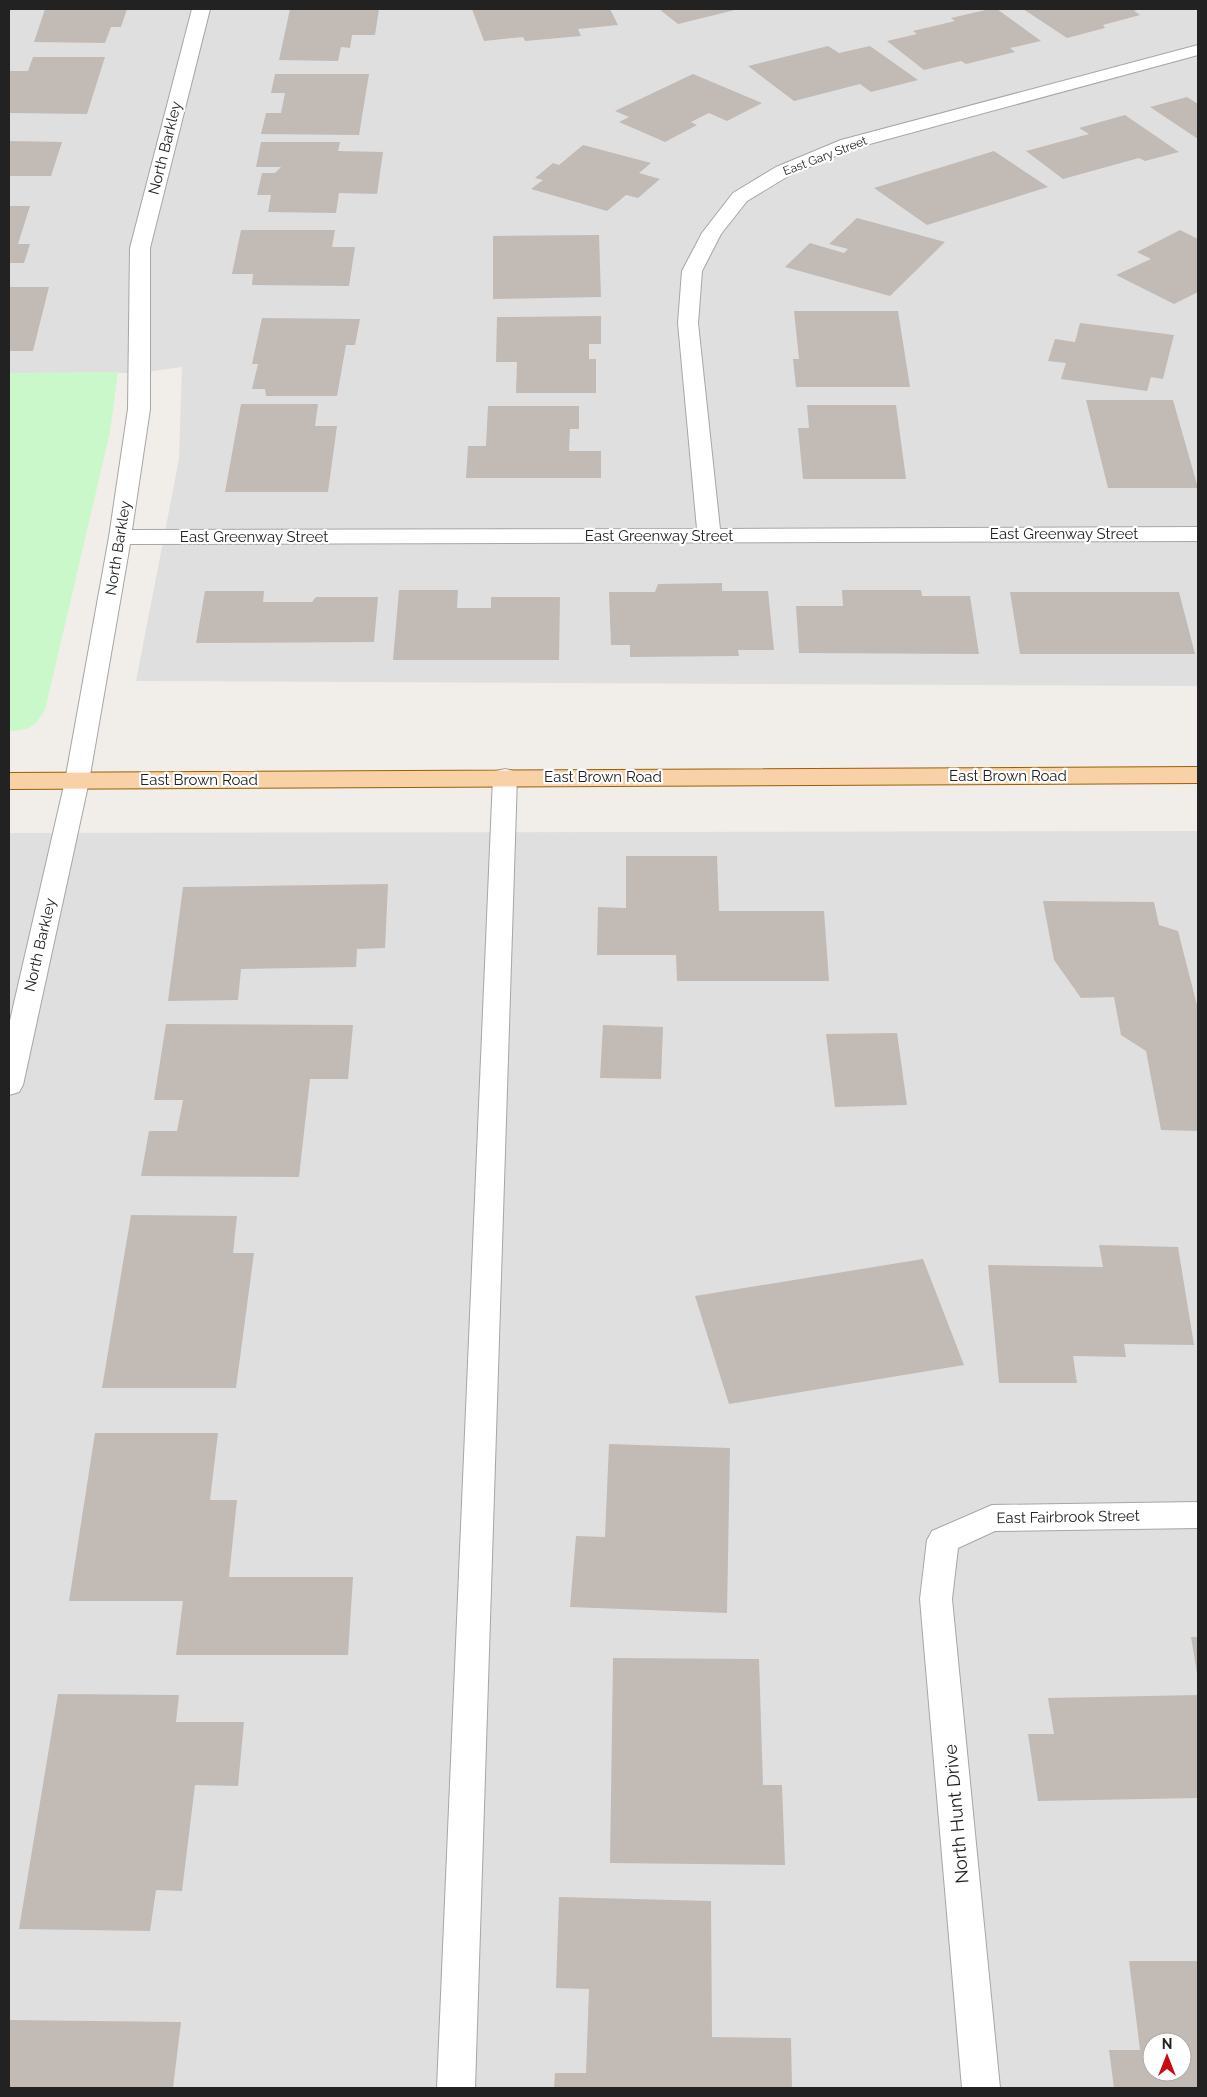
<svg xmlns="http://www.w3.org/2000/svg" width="1207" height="2097" font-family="Raleway,sans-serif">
	<rect width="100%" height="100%" fill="#f1eee9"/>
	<path fill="#e0dfdf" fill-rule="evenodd" d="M 9,9 L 1198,9 L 1198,686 L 136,681 L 179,459 L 182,367 L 139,373 L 9,373 Z
		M 1198,831 L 1198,2088 L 9,2088 L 9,833 ZM 1152,2042 L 1182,2042 L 1182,2072 L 1152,2072 Z"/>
	<path fill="#caf8cb" d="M 118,372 L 110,432 L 45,710 C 34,727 29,731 9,731 L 9,373 Z"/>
	<path fill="#c2bab5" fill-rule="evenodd" d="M 45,9 L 127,9 L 121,27 L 111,27 L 105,43 L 34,42 Z
		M 290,9 L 379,9 L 375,35 L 352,35 L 350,48 L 341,47 L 338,61 L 279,60 Z
		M 472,9 L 610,9 L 618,25 L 578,29 L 581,36 L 525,41 L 523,37 L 484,41 Z
		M 659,9 L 739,9 L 678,24 Z
		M 990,9 L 997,9 L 1041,41 L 1010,48 L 1015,52 L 966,64 L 961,61 L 924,70 L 887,41 L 917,34 L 913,31 L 955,21 L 951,18 Z
		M 1023,9 L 1141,9 L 1134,11 L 1140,15 L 1103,25 L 1105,28 L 1067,38 Z
		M 828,46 L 839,53 L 870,46 L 918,80 L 871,92 L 860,84 L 794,101 L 748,66 Z
		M 33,57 L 105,57 L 87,114 L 9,113 L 9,71 L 28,71 Z
		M 275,74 L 369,74 L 359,135 L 261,134 L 266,113 L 281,113 L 285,93 L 271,93 Z
		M 693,74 L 762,103 L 727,121 L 709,113 L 691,122 L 697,125 L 665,142 L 619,122 L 629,117 L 615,111 Z
		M 1187,97 L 1198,104 L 1198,139 L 1150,107 Z
		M 1125,115 L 1179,152 L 1145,161 L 1139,158 L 1063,179 L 1026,151 L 1089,134 L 1079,128 Z
		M 9,141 L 62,142 L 51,176 L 9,176 Z
		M 261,142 L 340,142 L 338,151 L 383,152 L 377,194 L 339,193 L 336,213 L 268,212 L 271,195 L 257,195 L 262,173 L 275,173 L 281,167 L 256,167 Z
		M 583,145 L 651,163 L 639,173 L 660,179 L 638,198 L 626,195 L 607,211 L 531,189 L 543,180 L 535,178 L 553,163 L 559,165 Z
		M 994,151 L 1048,187 L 927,225 L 874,188 Z
		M 9,206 L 30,206 L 18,244 L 30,244 L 24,263 L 9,263 Z
		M 857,218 L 945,242 L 890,296 L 785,267 L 810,243 L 844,253 L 848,249 L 829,244 Z
		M 241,230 L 335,230 L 332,247 L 355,247 L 349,286 L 252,285 L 253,274 L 232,274 Z
		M 1180,230 L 1198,239 L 1198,292 L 1174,304 L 1116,275 L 1151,259 L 1137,252 Z
		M 599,235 L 601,297 L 493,299 L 493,236 Z
		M 9,287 L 49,287 L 33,351 L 9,351 Z
		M 794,311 L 898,311 L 910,387 L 796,387 L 793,359 L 799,359 Z
		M 601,316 L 601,344 L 589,344 L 589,359 L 596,359 L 596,393 L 516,393 L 517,362 L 496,362 L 497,317 Z
		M 262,318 L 360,319 L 355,345 L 346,345 L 337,396 L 266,396 L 265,389 L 252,389 L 258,364 L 252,364 Z
		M 1080,323 L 1174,335 L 1163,379 L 1151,377 L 1147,391 L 1061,379 L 1066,363 L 1048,361 L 1055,339 L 1075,342 Z
		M 1086,400 L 1173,400 L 1198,488 L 1108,488 Z
		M 241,404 L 318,404 L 315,426 L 337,426 L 328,492 L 225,492 Z
		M 807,405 L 896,405 L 906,479 L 803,479 L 798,428 L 809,428 Z
		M 488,406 L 579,406 L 579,429 L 570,429 L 569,451 L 601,451 L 601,478 L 466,478 L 468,446 L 486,446 Z
		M 722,583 L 722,591 L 768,591 L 774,650 L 738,650 L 739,656 L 630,657 L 630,645 L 611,645 L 609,592 L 655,592 L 658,584 Z
		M 399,590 L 458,590 L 457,608 L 491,608 L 491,597 L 560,597 L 559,660 L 393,660 Z
		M 842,590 L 921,590 L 922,596 L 970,596 L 979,654 L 799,653 L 796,606 L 843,606 Z
		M 205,591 L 264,591 L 263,602 L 312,602 L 316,597 L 378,597 L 374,642 L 196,643 Z
		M 1010,592 L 1179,592 L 1195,654 L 1020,654 Z
		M 626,856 L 717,856 L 719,911 L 824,911 L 829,981 L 677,981 L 676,955 L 597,955 L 598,907 L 626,908 Z
		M 388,884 L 385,948 L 357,949 L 356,967 L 241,969 L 238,1000 L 168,1001 L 183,887 Z
		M 1043,901 L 1154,902 L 1159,925 L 1178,931 L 1198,1009 L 1198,1131 L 1161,1130 L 1146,1051 L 1121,1035 L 1114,997 L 1081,998 L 1054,960 Z
		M 166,1024 L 353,1025 L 348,1079 L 310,1079 L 299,1177 L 141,1176 L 149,1131 L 177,1131 L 183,1100 L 154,1100 Z
		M 603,1025 L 663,1027 L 661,1079 L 600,1078 Z
		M 897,1033 L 907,1105 L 835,1107 L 826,1034 Z
		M 131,1215 L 237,1216 L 233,1253 L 254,1253 L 236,1388 L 102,1388 Z
		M 1099,1245 L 1178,1247 L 1194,1345 L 1124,1344 L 1126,1357 L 1073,1356 L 1077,1383 L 999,1383 L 988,1265 L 1103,1267 Z
		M 923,1259 L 964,1365 L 729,1404 L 695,1296 Z
		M 95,1433 L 218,1433 L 210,1500 L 237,1500 L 229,1577 L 353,1577 L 348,1655 L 176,1655 L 183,1601 L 69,1601 Z
		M 609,1444 L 730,1448 L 727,1613 L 570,1607 L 576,1536 L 605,1537 Z
		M 1191,1637 L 1198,1637 L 1198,1673 L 1197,1673 Z
		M 613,1658 L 759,1659 L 763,1785 L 782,1785 L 785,1865 L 610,1863 Z
		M 58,1694 L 179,1695 L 176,1722 L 244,1722 L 238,1786 L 195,1785 L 182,1891 L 156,1890 L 150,1931 L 19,1929 Z
		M 1198,1695 L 1198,1798 L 1038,1801 L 1028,1734 L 1054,1734 L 1048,1698 Z
		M 559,1897 L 711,1901 L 712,2037 L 791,2038 L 792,2088 L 554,2088 L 555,2073 L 586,2073 L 589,1989 L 556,1988 Z
		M 1129,1961 L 1198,1961 L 1198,2088 L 1114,2088 L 1109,2050 L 1140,2050 ZM 1152,2042 L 1182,2042 L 1182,2072 L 1152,2072 Z
		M 9,2020 L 181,2022 L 173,2088 L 9,2088 Z"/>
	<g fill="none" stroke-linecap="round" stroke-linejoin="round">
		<g stroke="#a6a6a6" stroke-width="2">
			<path id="minor" d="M 192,9 L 210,9 L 150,248 L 150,409 L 132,530 L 697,529 L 678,323 L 682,271 L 702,233 L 733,193 L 776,167 L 841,140 L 1198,45 L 1198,55 L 855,148 L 790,175 L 747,201 L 721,234 L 702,271 L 698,323 L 720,529 L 1198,527 L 1198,541 L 130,544 L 89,781 L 23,1085 L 19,1092 L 9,1095 L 9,1025 L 65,781 L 109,537 L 128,409 L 130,248 Z
				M 505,769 L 514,771 L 517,777 L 475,2088 L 437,2088 L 493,777 L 496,771 Z
				M 1198,1502 L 1198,1528 L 995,1531 L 958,1548 L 952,1599 L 1000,2088 L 962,2088 L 920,1599 L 927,1540 L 932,1531 L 992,1505 Z"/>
		</g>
		<g stroke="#986107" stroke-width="2">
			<path id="major" d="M 1198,767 L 1198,783 L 9,789 L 9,773 Z"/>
		</g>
		<use href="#minor" fill="#fff" fill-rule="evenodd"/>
		<use href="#major" fill="#f8d1a7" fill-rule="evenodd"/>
	</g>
	<g text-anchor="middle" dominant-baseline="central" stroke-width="4.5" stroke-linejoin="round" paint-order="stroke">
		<g font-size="12" fill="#222" stroke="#fff">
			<text transform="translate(825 156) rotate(-21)">East Gary Street</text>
		</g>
		<g font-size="15" fill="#222" stroke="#fff">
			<text transform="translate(165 148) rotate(-76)">North Barkley</text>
			<text x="1064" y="534">East Greenway Street</text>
			<text x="659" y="536">East Greenway Street</text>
			<text x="254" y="537">East Greenway Street</text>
			<text transform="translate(118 548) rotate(-81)">North Barkley</text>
			<text x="1008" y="776">East Brown Road</text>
			<text x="603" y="777">East Brown Road</text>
			<text x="199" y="780">East Brown Road</text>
			<text transform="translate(40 945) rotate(-77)">North Barkley</text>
			<text transform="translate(1068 1517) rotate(-1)">East Fairbrook Street</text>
		</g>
		<g font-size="18" fill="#222" stroke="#fff">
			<text transform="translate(956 1814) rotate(-95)">North Hunt Drive</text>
		</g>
	</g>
	<rect width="1207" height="2097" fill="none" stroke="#222222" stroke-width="20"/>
	<g transform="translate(1167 2057)"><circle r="24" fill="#ffffff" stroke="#a7a7a7"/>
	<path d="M0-4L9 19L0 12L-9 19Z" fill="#c90a14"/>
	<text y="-8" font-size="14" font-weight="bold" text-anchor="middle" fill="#222222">N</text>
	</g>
</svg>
